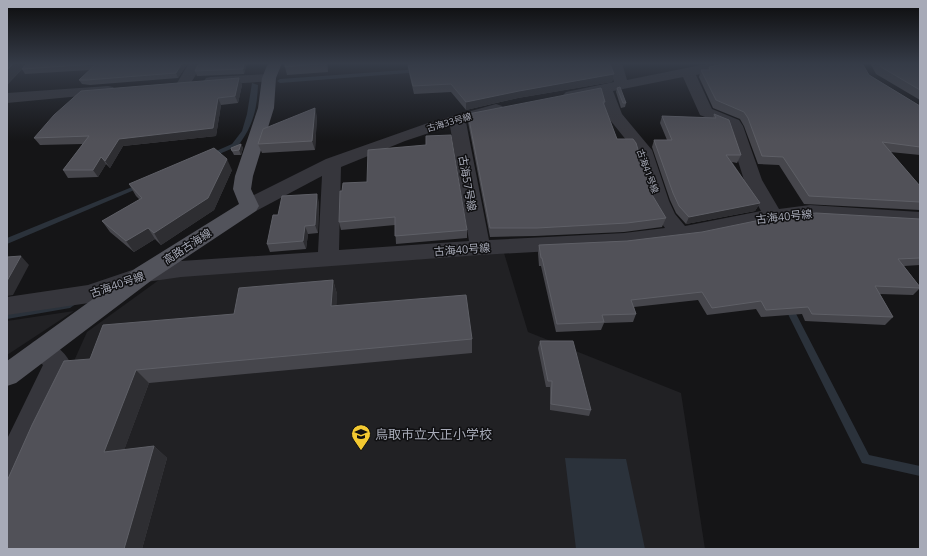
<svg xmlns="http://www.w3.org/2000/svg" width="927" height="556" font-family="'Open Sans','Noto Sans JP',sans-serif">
	<rect width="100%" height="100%" fill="#151517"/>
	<path fill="#212124" d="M 504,253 L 528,332 L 681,393 L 705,549 L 7,549 L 7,510 L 87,332 L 163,277 Z
		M 74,311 L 7,355 L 7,321 Z"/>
	<path fill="#2b323b" d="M 252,83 L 258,85 C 257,110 253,126 238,146 L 7,244 L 7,238 L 164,174 L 232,144 L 242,131 L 247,114 Z
		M 80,301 L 70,308 L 7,319 L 7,312 Z
		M 565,458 L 626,459 L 645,549 L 576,549 Z"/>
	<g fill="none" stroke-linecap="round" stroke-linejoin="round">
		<path fill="#2b323b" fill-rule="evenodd" d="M 419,69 L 421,70 L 421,72 L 280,83 L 277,81 L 280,79 Z
			M 788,303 L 791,304 L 869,455 L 920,466 L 920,476 L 862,463 L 784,306 L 785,304 Z"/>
		<path fill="#36363c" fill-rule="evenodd" d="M 189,63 L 203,63 L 189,86 L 184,87 L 179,86 L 177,83 Z
			M 608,63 L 622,63 L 627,80 L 711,63 L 741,63 L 739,66 L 696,75 L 712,109 L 739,120 L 743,126 L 762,180 L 779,209 L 810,205 L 920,212 L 920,226 L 810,219 L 765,224 L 698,238 L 624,247 L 480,255 L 181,277 L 146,282 L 89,303 L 7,315 L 7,297 L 88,285 L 144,266 L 181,261 L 318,252 L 322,176 L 256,211 L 249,212 L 242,211 L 239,206 L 242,201 L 326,159 L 425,124 L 496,104 L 502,106 L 504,109 L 502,112 L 466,122 L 489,240 L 624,233 L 665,228 L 657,217 L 649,201 L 635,151 L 606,115 L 599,94 L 571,100 L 566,98 L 563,95 L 566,92 L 614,82 ZM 683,77 L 700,115 L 727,126 L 744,180 L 761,211 L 685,226 L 675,214 L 669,201 L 652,150 L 622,114 L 613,91 ZM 450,126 L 469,241 L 339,250 L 341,167 L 405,141 Z
			M 269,74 L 274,75 L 276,78 L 274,81 L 211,85 L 206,84 L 204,81 L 206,78 L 211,77 Z
			M 108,86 L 113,87 L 115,90 L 113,93 L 7,103 L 7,93 Z
			M 42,339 C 54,343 64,351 70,362 L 17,481 L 7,486 L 7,439 L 43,365 L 33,356 L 30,349 L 33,342 Z"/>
		<path fill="#52535b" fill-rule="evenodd" d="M 268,63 L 282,63 L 276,78 L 274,108 L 253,176 L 251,189 L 259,206 L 256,211 L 152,280 L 16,383 L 7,386 L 7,361 L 136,268 L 239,204 L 233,189 L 235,176 L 258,108 L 262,78 Z"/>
	</g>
	<path fill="#46464c" d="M 7,63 L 188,63 L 178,78 L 90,85 L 82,84 L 79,80 L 90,70 L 25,74 L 22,69 L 7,85 Z
		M 247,63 L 244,74 L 197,76 L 195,71 Z
		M 285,63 L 328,63 L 328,72 L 287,75 L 285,67 Z
		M 870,63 L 920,63 L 920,100 L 876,74 Z
		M 408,65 L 614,74 L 612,82 L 518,98 L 466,110 L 451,92 L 414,94 L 409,73 Z
		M 709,67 L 869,75 L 920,106 L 920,155 L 890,152 L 920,186 L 920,210 L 804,204 L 779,165 L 758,164 L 744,126 L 740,119 L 713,108 L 699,77 L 701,70 L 708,70 Z
		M 239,78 L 242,85 L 238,103 L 221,105 L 216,136 L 123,146 L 110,168 L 106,164 L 98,177 L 68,178 L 63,170 L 83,144 L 40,145 L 34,138 Z
		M 617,88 L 626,103 L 625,107 L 621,108 L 616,92 Z
		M 605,102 L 604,105 L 617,139 L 666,218 L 662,227 L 624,232 L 535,236 L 490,237 L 468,122 L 468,114 Z
		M 714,114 L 741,155 L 737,163 L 732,162 L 760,203 L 755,211 L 686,224 L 676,213 L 670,200 L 652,147 L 654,140 L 667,140 L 660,123 L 662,116 L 713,118 Z
		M 317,116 L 315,150 L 262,153 L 258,144 Z
		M 241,144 L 243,148 L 241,155 L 234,155 L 232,151 Z
		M 232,170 L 214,210 L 161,245 L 155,239 L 134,252 L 110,232 L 102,221 L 140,200 L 136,196 L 129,184 Z
		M 342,191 L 467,230 L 467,238 L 396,244 L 395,225 L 341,230 L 339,222 Z
		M 319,202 L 318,233 L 308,234 L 306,249 L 270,252 L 267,244 L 278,215 Z
		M 920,219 L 920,265 L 904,266 L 920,287 L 920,288 L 913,295 L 880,294 L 893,317 L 885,325 L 805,321 L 802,314 L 761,317 L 756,309 L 707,315 L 698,300 L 634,307 L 636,314 L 633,322 L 604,323 L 601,330 L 556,332 L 541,266 L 539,266 L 538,253 L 539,245 L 627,241 Z
		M 333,280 L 337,294 L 336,306 L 472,339 L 472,353 L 149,383 L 124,450 L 154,446 L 167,458 L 142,549 L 7,549 L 90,359 L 234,314 Z
		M 540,341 L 591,410 L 589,416 L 550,410 L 550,387 L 546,387 L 538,348 Z"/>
	<path fill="#2e2e32" d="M 14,63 L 27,63 L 7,85 L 7,70 Z
		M 182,63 L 188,63 L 178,78 L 176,73 Z
		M 244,63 L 247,63 L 244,74 L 243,69 Z
		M 327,63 L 328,63 L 328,72 Z
		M 614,74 L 612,82 L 518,98 L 466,110 L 466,102 L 519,91 Z
		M 239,78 L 242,85 L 238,103 L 235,96 Z
		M 218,98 L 221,105 L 216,136 L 123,146 L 110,168 L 105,161 L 119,139 Z
		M 315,108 L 317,116 L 315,150 L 312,141 Z
		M 241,144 L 243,148 L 241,155 L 239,150 Z
		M 101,157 L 106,164 L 98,177 L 93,170 Z
		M 227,159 L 232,170 L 214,210 L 161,245 L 154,233 Z
		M 317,194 L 319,202 L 318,233 L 315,225 Z
		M 760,203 L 755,211 L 686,224 L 689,217 Z
		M 305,226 L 308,234 L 306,249 L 303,241 Z
		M 148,228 L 155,239 L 134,252 L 126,241 Z
		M 21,256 L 29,265 L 13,295 L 7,296 L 7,281 Z
		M 333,280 L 337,294 L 336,320 L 331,306 Z
		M 136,370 L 149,383 L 119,464 L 104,452 Z
		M 154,446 L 167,458 L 142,549 L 124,549 Z"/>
	<path fill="#515158" stroke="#5e5f66" d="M 7,63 L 14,63 L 7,70 Z
		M 27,63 L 182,63 L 176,73 L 87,80 L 79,80 L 96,64 L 22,69 Z
		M 199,63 L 244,63 L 243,69 L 195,71 Z
		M 285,63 L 327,63 L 285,67 Z
		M 460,63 L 610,64 L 614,74 L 519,91 L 466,102 L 451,84 L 413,86 L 408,65 Z
		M 727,63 L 862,63 L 869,75 L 920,106 L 920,147 L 882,142 L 920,186 L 920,202 L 809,196 L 783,157 L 762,156 L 748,118 L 744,112 L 716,100 L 701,70 L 710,70 L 709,67 Z
		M 879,63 L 920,63 L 920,90 L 881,67 Z
		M 239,78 L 235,96 L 218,98 L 213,128 L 119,139 L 105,161 L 101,157 L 93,170 L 63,170 L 89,136 L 34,138 L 54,115 L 81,91 Z
		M 620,87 L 626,103 L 623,103 L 617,88 Z
		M 601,88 L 605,102 L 603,102 L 617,139 L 633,139 L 636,143 L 651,193 L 666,218 L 627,223 L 537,228 L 490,228 L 468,114 Z
		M 315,108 L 312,141 L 258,144 L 263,129 Z
		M 714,114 L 729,120 L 741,155 L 726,155 L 760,203 L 689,217 L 679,206 L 673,193 L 654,140 L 672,140 L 662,116 L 716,118 Z
		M 451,135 L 467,230 L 395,236 L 395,217 L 339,222 L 340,191 L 342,191 L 343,183 L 367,182 L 368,150 L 426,145 L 426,136 Z
		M 241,144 L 239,150 L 232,151 L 231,148 Z
		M 214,148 L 227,159 L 208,198 L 154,233 L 148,228 L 126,241 L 102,221 L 142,198 L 129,184 Z
		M 317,194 L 315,225 L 305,226 L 303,241 L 267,244 L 273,215 L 278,215 L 282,196 Z
		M 816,213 L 920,219 L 920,258 L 898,259 L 920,287 L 920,288 L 875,286 L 893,317 L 812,314 L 808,307 L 766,310 L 761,301 L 712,308 L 702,292 L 631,300 L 636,314 L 602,315 L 604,322 L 557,324 L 542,258 L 541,258 L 539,245 L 627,241 L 702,232 L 770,218 Z
		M 21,256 L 7,281 L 7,257 Z
		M 333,280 L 331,306 L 466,295 L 472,339 L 136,370 L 104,452 L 154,446 L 124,549 L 7,549 L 7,481 L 32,425 L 64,361 L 90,359 L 103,325 L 234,314 L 239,288 Z
		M 540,341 L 573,341 L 591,410 L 551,404 L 552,381 L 548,381 Z"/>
	<linearGradient id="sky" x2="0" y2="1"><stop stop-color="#0c0c0d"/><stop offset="0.45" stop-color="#353b47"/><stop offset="1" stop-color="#353b47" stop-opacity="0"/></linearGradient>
	<rect width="927" height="141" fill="url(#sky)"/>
	<defs>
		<g id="school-pin" transform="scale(1)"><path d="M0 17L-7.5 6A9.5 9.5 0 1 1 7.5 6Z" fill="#f3c931" stroke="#101012"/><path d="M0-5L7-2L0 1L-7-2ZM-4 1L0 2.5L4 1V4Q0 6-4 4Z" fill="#111"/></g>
	</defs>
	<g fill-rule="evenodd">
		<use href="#school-pin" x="361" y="434"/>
	</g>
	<g text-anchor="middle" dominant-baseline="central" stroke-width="3" stroke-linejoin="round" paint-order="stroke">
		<g font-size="9" fill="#a7aab7" stroke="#101012">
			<text transform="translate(449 122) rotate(-16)">古海33号線</text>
			<text transform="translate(648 171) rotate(70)">古海41号線</text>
		</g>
		<g font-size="11" fill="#a7aab7" stroke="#101012">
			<text transform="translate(468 183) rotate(80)">古海57号線</text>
			<text transform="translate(784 216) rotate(-6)">古海40号線</text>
			<text transform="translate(187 246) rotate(-33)">高路古海線</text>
			<text transform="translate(462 249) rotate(-4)">古海40号線</text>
			<text transform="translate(117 284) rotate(-19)">古海40号線</text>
		</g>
		<g font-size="13" fill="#a7aab7" stroke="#101012" text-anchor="start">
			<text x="375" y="434">鳥取市立大正小学校</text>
		</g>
	</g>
	<rect width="927" height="556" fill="none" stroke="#a7aab7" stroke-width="16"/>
</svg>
